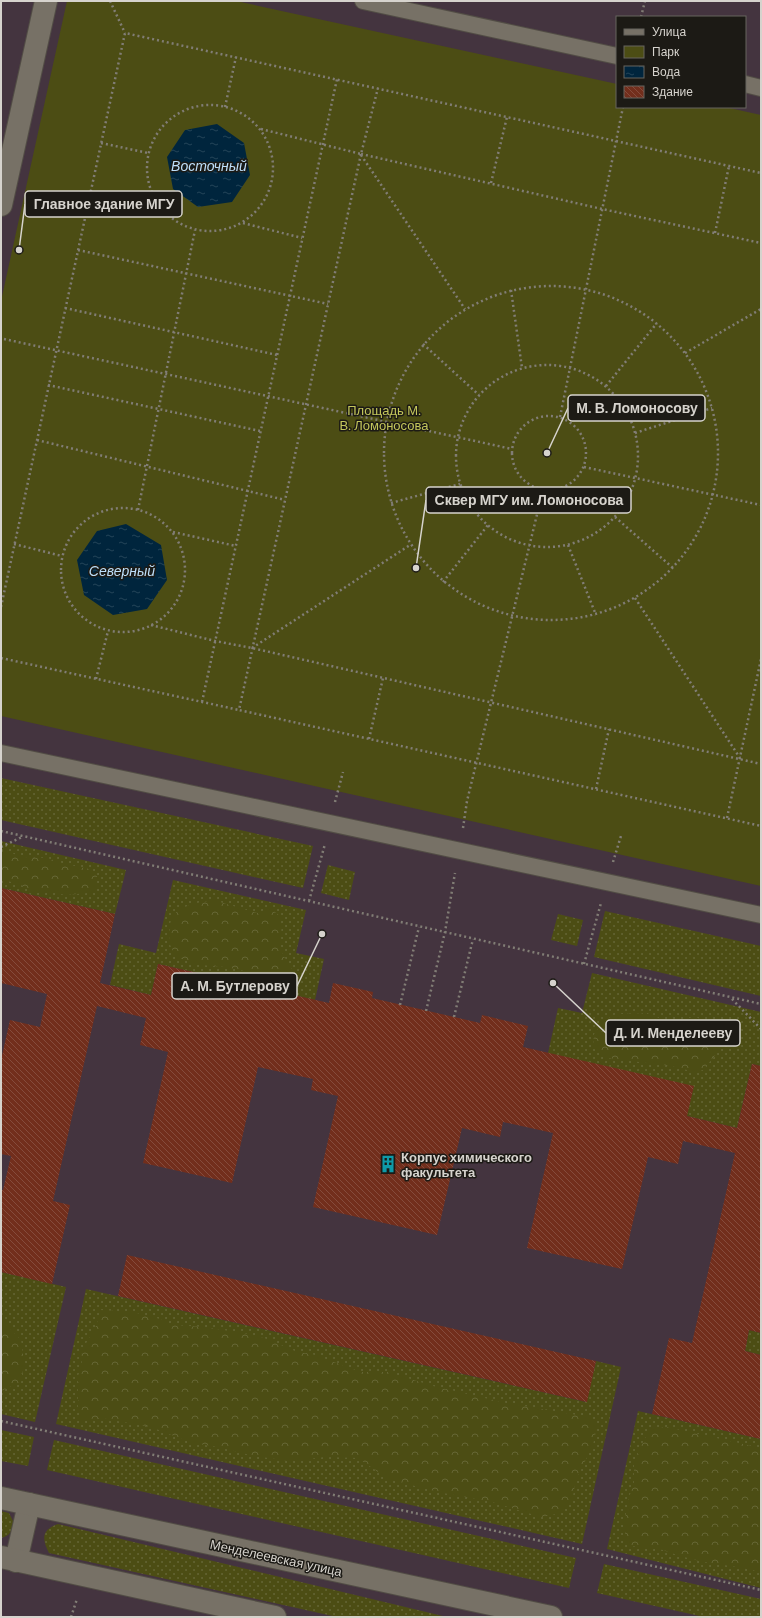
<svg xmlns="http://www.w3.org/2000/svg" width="762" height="1618" font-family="'DM Sans',sans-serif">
	<defs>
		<pattern id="grass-dots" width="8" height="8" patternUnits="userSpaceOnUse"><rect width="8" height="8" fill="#4c4d14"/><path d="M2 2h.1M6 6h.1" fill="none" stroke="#656635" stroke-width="1.8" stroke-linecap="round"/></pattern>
		<pattern id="forest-crowns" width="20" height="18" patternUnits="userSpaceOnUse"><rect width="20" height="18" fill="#4c4d14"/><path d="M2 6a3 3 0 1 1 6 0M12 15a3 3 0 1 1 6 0" fill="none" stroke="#656635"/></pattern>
		<pattern id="water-ripples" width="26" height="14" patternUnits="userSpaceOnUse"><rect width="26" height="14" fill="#00253d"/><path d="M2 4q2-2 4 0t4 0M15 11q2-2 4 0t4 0" fill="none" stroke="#244458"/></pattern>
		<pattern id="building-back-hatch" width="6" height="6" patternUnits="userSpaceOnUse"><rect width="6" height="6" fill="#722e1c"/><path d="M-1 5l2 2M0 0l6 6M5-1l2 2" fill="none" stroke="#854b3c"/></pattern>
	</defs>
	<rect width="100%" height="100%" fill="#373128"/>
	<path fill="#44343f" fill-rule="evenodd" d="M 1,1 L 761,1 L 761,1617 L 1,1617 ZM 617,17 L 745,17 L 745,107 L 617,107 Z"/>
	<path fill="url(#grass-dots)" d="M 1,778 L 313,846 L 303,888 L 1,820 Z
		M 1,841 L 126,870 L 115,914 L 1,888 Z
		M 328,865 L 355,872 L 349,900 L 321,893 Z
		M 173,880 L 306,910 L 296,953 L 324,959 L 315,1000 L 158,964 L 151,995 L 110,985 L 119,944 L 156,953 Z
		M 605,911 L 761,946 L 761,996 L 594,957 Z
		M 558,914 L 583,920 L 577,946 L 551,940 Z
		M 592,973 L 761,1012 L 761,1066 L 752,1064 L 737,1128 L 687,1116 L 548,1053 L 558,1008 L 582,1013 Z
		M 1,1272 L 66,1287 L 35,1422 L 1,1414 Z
		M 86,1289 L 586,1402 L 596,1361 L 621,1367 L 582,1544 L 56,1424 Z
		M 749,1330 L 761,1333 L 761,1355 L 745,1351 Z
		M 638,1411 L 761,1439 L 761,1588 L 607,1549 Z
		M 1,1430 L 34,1437 L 28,1466 L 1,1461 Z
		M 54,1440 L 576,1558 L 569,1588 L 47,1470 Z
		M 1,1511 L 9,1513 L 14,1523 C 12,1531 10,1536 1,1538 Z
		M 58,1524 L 447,1617 L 337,1617 L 49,1553 C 42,1539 41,1530 58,1524 Z
		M 604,1564 L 761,1599 L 761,1617 L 704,1617 L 597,1593 Z"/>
	<path fill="url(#forest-crowns)" d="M 1,850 L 24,857 L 47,858 L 65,864 L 89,869 L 97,874 L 96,887 L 88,893 L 66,895 L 44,891 L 31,891 L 21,885 L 1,879 Z
		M 213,900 L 257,913 L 270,908 L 280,916 C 285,940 273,946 292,967 L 290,980 C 269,981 250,971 230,968 C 216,965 201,967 187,961 C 183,960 175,954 173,951 C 168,944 169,934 170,927 C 170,906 197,903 213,900 Z
		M 648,1013 L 674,1025 L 694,1016 L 712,1025 L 718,1031 L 721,1042 L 717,1053 L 703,1070 L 695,1072 L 671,1066 L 607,1058 L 593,1048 L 594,1034 L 605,1020 L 616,1014 Z
		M 101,1310 L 133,1312 L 160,1319 L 174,1325 L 204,1327 L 249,1334 L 267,1339 L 295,1351 L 315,1355 L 361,1372 L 388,1372 L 433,1386 L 506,1403 L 589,1417 L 597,1427 L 593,1445 L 576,1480 L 572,1501 L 561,1513 L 541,1517 L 492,1502 L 438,1492 L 388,1479 L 358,1458 L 325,1457 L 290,1461 L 254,1456 L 218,1447 L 192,1443 L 151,1427 L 101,1418 L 80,1420 L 78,1406 L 78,1376 L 82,1365 L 81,1352 L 96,1326 Z
		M 1,1319 L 21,1340 L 24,1361 L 21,1382 L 1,1391 Z
		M 667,1427 L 761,1448 L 761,1574 L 751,1569 L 704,1562 L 680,1556 L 663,1550 L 632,1546 L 625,1540 L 625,1520 L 628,1500 L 634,1483 L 634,1463 L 641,1446 L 650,1429 Z"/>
	<path fill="#4c4d14" d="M 67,1 L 236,1 L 617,84 L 617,107 L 725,107 L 761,115 L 761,886 L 1,716 L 1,301 Z"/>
	<path fill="url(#water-ripples)" d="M 217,124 L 244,143 L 250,175 L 232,202 L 198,207 L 173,189 L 167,157 L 185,130 Z
		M 126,524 L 161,545 L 167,580 L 147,609 L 113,615 L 84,595 L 77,560 L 97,531 Z"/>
	<path fill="url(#building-back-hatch)" d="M 1,888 L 115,914 L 100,983 L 151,995 L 158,964 L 329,1003 L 333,983 L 373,992 L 372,998 L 480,1023 L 482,1015 L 528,1026 L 523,1047 L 694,1086 L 687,1116 L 737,1128 L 752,1064 L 761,1066 L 761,1333 L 749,1330 L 745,1351 L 761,1355 L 761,1439 L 652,1414 L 669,1338 L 692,1343 L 735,1153 L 683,1141 L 678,1164 L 648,1157 L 622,1269 L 527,1248 L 553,1133 L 503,1122 L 500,1137 L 462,1128 L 437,1235 L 313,1207 L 338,1096 L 311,1090 L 313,1079 L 258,1067 L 232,1183 L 143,1163 L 168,1052 L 140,1045 L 146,1018 L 97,1006 L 53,1201 L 70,1205 L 52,1284 L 1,1272 L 1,1190 L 3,1190 L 11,1156 L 1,1154 L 1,1060 L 10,1020 L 40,1027 L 47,994 L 1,983 Z
		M 127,1255 L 596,1361 L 587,1402 L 118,1296 Z"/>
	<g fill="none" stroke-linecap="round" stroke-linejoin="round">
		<g stroke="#524d45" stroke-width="18">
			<path id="service" d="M 363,1 L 617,56
				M 745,84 L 761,88
				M 1,753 L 761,915"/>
		</g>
		<g stroke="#524d45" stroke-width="24">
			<path id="minor" d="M 16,1561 L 29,1504"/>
		</g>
		<g stroke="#524d45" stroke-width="24">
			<path id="tertiary" d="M 1,205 L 46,1
				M 1,1498 L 551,1617
				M 1,1557 L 275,1617"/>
		</g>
		<path stroke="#817d75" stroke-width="2.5" stroke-dasharray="2 3" stroke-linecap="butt" d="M 110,1 L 125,33
			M 641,17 L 645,1
			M147 168a63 63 0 1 1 126 0a63 63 0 1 1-126 0Z
			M 225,107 L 236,57
			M 261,129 L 361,154 L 378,88
			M 101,143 L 148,153
			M 361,154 L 239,710 L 761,826
			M 361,154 L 602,209 L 761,243
			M 361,155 L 465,309
			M 491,183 L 507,117
			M 243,223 L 302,238
			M 715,233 L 729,166
			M 78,250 L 328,304
			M384 453a167 167 0 1 1 334 0a167 167 0 1 1-334 0Z
			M 511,290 L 522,368
			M 65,308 L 277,355
			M 4,339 L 512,449
			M 423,344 L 479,395
			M 685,353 L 761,309
			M456 456a91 91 0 1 1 182 0a91 91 0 1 1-182 0Z
			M 48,385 L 260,431
			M 606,386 L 657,323
			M512 453a37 37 0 1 1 74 0a37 37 0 1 1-74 0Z
			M 560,417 L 623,107
			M 635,433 L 712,408
			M 37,440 L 285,500
			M 584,467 L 761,505
			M 391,503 L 460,484
			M61 570a62 62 0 1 1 124 0a62 62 0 1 1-124 0Z
			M 138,510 L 195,230
			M 615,517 L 673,568
			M 173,532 L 236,546
			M 14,544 L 62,556
			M 568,545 L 596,615
			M 443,582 L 488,525
			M 635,598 L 740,758
			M 1,607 L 125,33 L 761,173
			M 151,625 L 215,641 L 252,648 L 761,764
			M 252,648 L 410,545
			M 1,658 L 239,710
			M 96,679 L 108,631
			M 202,702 L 337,79
			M 369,739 L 383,678
			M 596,789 L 609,729
			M 335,802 L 343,772
			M 727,818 L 761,659
			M 463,828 L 467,801 L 543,490
			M 1,831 L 761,1004
			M 1,847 L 22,837
			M 613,862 L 621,836
			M 309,901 L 325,844
			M 584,964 L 601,903
			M 732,999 L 761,1029
			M 400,1005 L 419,927
			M 426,1011 L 445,932 L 455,873
			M 454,1017 L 473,939
			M 1,1421 L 761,1590
			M 71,1617 L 77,1599"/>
		<use href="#service" stroke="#777166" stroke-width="16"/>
		<use href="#minor" stroke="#777166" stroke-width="22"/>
		<use href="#tertiary" stroke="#777166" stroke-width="22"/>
	</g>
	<defs>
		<g id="building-bare" transform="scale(1.38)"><path d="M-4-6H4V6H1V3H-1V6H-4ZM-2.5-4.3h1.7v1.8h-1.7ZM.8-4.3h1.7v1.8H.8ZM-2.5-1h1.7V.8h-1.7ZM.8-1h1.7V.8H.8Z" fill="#0f9aa8" stroke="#1c1a15" stroke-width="2.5" paint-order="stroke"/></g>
	</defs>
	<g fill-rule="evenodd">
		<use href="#building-bare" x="388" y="1164"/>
	</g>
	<g text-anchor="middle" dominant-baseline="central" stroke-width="3" stroke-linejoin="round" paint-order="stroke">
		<g font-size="13" fill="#c3c65b" stroke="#1c1a15">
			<text x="384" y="410">Площадь М.<tspan x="384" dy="15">В. Ломоносова</tspan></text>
		</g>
		<g font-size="13" font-weight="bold" fill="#d6d3cd" stroke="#1c1a15" text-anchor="start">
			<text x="401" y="1157">Корпус химического<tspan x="401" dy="15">факультета</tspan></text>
		</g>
		<g font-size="13" fill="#d6d3cd" stroke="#1c1a15">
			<text transform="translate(276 1558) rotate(12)">Менделеевская улица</text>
		</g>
		<g font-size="14" font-style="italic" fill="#bddffa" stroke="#1c1a15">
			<text x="209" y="166">Восточный</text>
			<text x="122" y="571">Северный</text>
		</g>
	</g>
	<path fill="none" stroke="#d6d3cd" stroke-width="1.5" d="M19 250L25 204M547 453L568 408M416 568L426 500M322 934L297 986M553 983L606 1033"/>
	<g fill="#d6d3cd" stroke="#1c1a15" stroke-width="1.5">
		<circle cx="19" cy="250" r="4"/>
		<circle cx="547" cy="453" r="4"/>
		<circle cx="416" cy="568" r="4"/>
		<circle cx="322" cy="934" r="4"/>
		<circle cx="553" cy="983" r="4"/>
	</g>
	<g fill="#1c1a15" stroke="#d6d3cd" stroke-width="1.5">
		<rect x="25" y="191" width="157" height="26" rx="4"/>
		<rect x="568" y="395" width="137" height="26" rx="4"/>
		<rect x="426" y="487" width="205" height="26" rx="4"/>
		<rect x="172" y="973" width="125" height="26" rx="4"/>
		<rect x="606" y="1020" width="134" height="26" rx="4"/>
	</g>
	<g font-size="14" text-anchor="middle" font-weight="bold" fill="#d6d3cd">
		<text x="104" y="209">Главное здание МГУ</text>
		<text x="637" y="413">М. В. Ломоносову</text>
		<text x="529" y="505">Сквер МГУ им. Ломоносова</text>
		<text x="235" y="991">А. М. Бутлерову</text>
		<text x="673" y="1038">Д. И. Менделееву</text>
	</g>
	<rect width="762" height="1618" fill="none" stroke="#d6d3cd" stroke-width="4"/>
	<rect x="616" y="16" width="130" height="92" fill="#1c1a15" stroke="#66645f"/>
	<rect x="624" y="29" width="20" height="6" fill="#777166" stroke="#66645f"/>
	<text x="652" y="36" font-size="12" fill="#d6d3cd">Улица</text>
	<rect x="624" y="46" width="20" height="12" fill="#4c4d14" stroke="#66645f"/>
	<text x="652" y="56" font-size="12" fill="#d6d3cd">Парк</text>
	<rect x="624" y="66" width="20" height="12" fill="url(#water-ripples)" stroke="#66645f"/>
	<text x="652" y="76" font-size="12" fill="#d6d3cd">Вода</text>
	<rect x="624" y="86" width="20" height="12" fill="url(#building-back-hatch)" stroke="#66645f"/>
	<text x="652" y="96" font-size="12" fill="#d6d3cd">Здание</text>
</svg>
